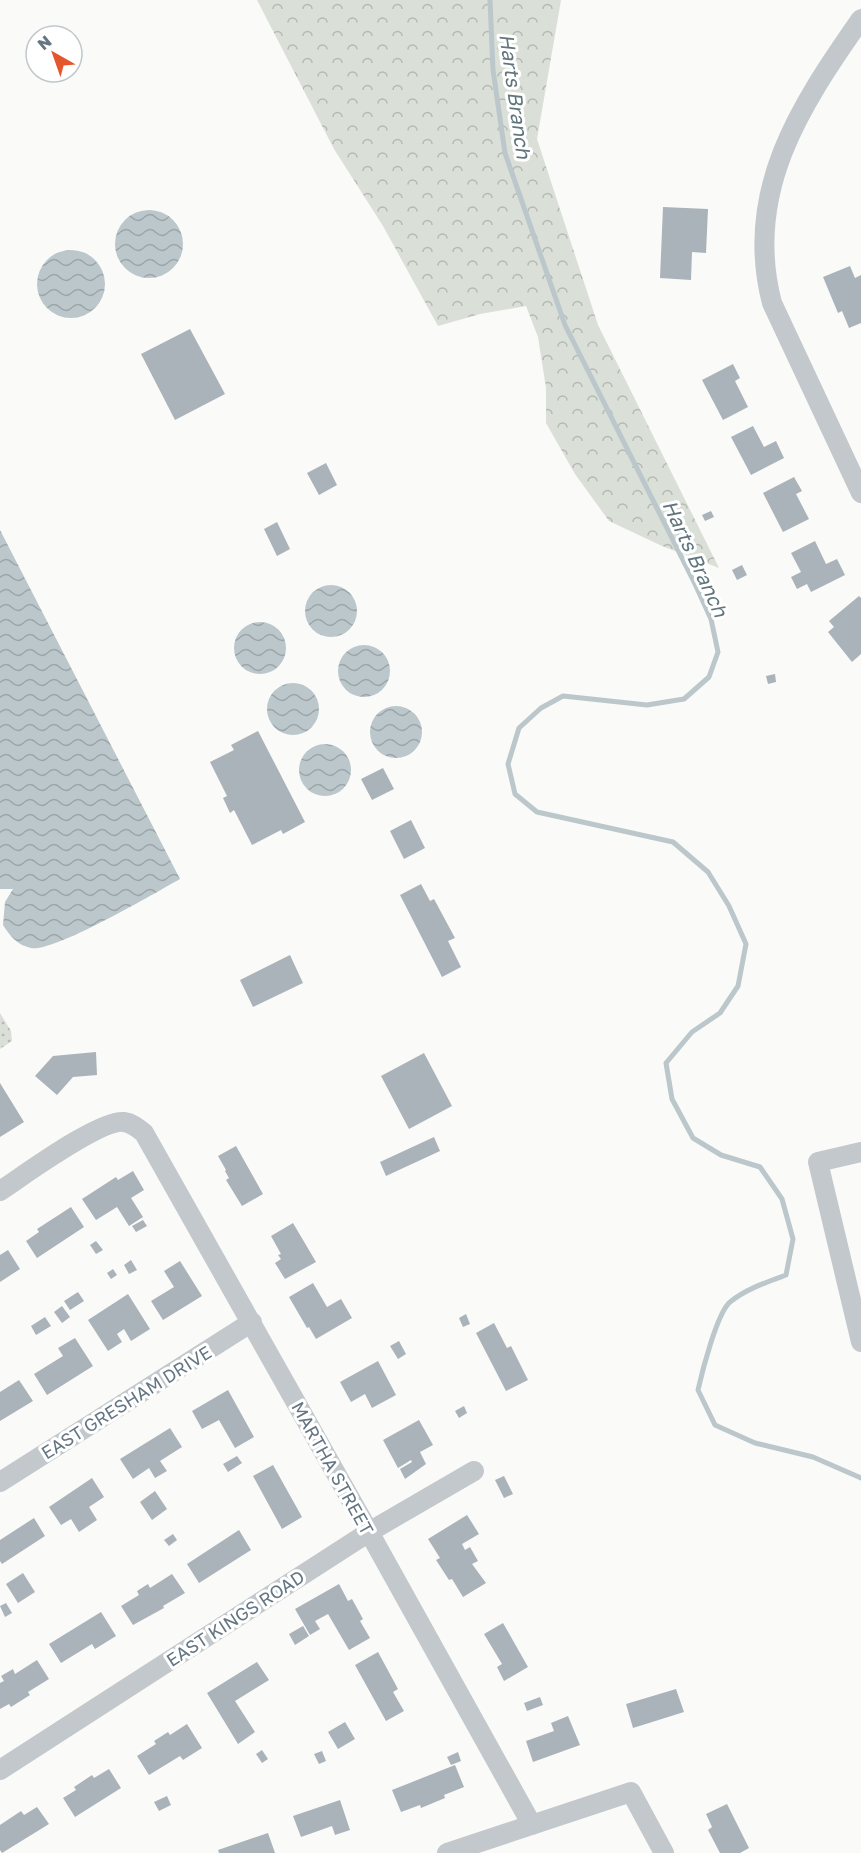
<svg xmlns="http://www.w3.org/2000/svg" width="861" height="1853" font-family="'Golos Text',sans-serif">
	<defs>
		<pattern id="forest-crowns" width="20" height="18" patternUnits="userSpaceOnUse" patternTransform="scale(1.5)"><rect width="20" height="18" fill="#dadfd7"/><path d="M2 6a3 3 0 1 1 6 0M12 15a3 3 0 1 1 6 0" fill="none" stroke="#b4b9b4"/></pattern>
		<pattern id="park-dots" width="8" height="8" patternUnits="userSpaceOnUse" patternTransform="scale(1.5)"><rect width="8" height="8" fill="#dadfd7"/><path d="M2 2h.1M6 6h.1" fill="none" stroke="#b4b9b4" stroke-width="1.8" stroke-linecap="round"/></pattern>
		<pattern id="water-waves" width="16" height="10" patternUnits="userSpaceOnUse" patternTransform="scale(1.5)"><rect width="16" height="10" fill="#bbc7cb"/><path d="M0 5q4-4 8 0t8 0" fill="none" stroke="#9ca6aa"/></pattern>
	</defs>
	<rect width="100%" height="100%" fill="#fafaf8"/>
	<path fill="url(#forest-crowns)" d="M 257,0 L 561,0 L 537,139 L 598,325 L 719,568 L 662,546 L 609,521 L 575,474 L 546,423 L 546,388 L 538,337 L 526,306 L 480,314 L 438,326 L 383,226 L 334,149 Z"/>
	<path fill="url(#park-dots)" d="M 0,1013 L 11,1031 L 12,1041 L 0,1049 Z"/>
	<path fill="url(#water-waves)" d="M115 244a34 34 0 1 1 68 0a34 34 0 1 1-68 0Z
		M37 284a34 34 0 1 1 68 0a34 34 0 1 1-68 0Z
		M 0,530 L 180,879 C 155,893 53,953 31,948 C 17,945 10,936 3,925 L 5,902 L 13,889 L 0,889 Z
		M305 611a26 26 0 1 1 52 0a26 26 0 1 1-52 0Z
		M234 648a26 26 0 1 1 52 0a26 26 0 1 1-52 0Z
		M338 671a26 26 0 1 1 52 0a26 26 0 1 1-52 0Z
		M267 709a26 26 0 1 1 52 0a26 26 0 1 1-52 0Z
		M370 732a26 26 0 1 1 52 0a26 26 0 1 1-52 0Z
		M299 770a26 26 0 1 1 52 0a26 26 0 1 1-52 0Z"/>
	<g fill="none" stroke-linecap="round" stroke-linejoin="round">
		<path stroke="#bbc7cb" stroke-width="5" d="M 490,0 L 493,70 L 505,153 L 565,325 L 695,584 L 711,619 L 718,652 L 709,677 L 684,699 L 647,705 L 563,696 L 541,708 L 519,728 L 508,764 L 515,794 L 537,812 L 673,842 L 708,872 L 729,906 L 746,944 L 738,986 L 720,1013 L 692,1032 L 666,1063 L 672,1099 L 693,1138 L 721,1155 L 760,1167 L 782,1199 L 793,1239 L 786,1275 C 767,1282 746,1289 730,1302 C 717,1313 702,1372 698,1390 L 715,1425 L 755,1443 L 813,1457 L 861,1478"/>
	</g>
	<path fill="#aab3b9" d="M 663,207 L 708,209 L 706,253 L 692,252 L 691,280 L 660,278 Z
		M 850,266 L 855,278 L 861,275 L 861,323 L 849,328 L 842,311 L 838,313 L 823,277 Z
		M 190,329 L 225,394 L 175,420 L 141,354 Z
		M 733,364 L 740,378 L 735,381 L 748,407 L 723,420 L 702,380 Z
		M 753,426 L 764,447 L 776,441 L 784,458 L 751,475 L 731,437 Z
		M 326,463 L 337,485 L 319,495 L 307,473 Z
		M 794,477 L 802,491 L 796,494 L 809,519 L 783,532 L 763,493 Z
		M 711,511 L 714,517 L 705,521 L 702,515 Z
		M 277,522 L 290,549 L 277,556 L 264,529 Z
		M 815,541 L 826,564 L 837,559 L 845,575 L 811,592 L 807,584 L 797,589 L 791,577 L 801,572 L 791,553 Z
		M 742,565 L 747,575 L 737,580 L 732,570 Z
		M 859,596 L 861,598 L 861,654 L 852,662 L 828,632 L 834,627 L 829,621 Z
		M 775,674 L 776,682 L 768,684 L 766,676 Z
		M 258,731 L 305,822 L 283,834 L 281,830 L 252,845 L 234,810 L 230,813 L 223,798 L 227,796 L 210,762 L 234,750 L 231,745 Z
		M 383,768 L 394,789 L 372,800 L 361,779 Z
		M 411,820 L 425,848 L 404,859 L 390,831 Z
		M 421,884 L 430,901 L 434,899 L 455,938 L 448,941 L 461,967 L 442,977 L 400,895 Z
		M 290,955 L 303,983 L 253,1007 L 240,980 Z
		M 96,1052 L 97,1075 L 73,1077 L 57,1095 L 35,1076 L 53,1056 Z
		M 424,1053 L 452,1106 L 409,1129 L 381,1076 Z
		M 0,1083 L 24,1122 L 0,1137 Z
		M 434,1137 L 440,1151 L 386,1176 L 380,1162 Z
		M 236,1146 L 263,1194 L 242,1206 L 226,1180 L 229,1178 L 225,1171 L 226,1170 L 218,1156 Z
		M 133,1171 L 144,1190 L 131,1198 L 143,1217 L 129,1226 L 117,1207 L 96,1220 L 82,1199 L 116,1177 L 118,1180 Z
		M 71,1207 L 84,1227 L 37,1258 L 26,1241 L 39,1232 L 37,1229 Z
		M 143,1220 L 147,1226 L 136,1232 L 132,1226 Z
		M 293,1223 L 316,1262 L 285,1279 L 275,1263 L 281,1259 L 278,1255 L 281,1254 L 271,1236 Z
		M 96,1241 L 103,1250 L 96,1254 L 90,1245 Z
		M 8,1250 L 20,1269 L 0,1282 L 0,1255 Z
		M 131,1260 L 137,1270 L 129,1274 L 124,1265 Z
		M 180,1261 L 202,1296 L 163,1320 L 151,1301 L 174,1287 L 164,1271 Z
		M 113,1269 L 117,1275 L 111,1279 L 107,1273 Z
		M 313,1283 L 327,1307 L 341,1299 L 352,1318 L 316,1339 L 309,1327 L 307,1328 L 289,1297 Z
		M 78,1292 L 84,1301 L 70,1310 L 64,1301 Z
		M 128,1294 L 150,1329 L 131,1341 L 124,1329 L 117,1334 L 122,1342 L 108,1351 L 88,1320 Z
		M 62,1306 L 70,1317 L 62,1323 L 54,1312 Z
		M 466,1314 L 470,1324 L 463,1327 L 459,1318 Z
		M 45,1317 L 51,1326 L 36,1335 L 31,1326 Z
		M 494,1323 L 507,1348 L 511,1346 L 528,1380 L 506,1391 L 476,1333 Z
		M 75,1338 L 93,1366 L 47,1395 L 34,1374 L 63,1356 L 58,1348 Z
		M 399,1341 L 406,1354 L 398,1359 L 390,1346 Z
		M 378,1361 L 396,1395 L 372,1408 L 365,1394 L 351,1402 L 340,1382 Z
		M 19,1380 L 33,1401 L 0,1421 L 0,1392 Z
		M 228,1390 L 254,1437 L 235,1448 L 219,1420 L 202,1429 L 192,1411 Z
		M 464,1406 L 467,1413 L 459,1418 L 455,1411 Z
		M 419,1420 L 433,1445 L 420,1452 L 426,1464 L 405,1479 L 400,1469 L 412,1462 L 411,1460 L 398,1468 L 383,1440 Z
		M 170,1428 L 182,1447 L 160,1461 L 167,1471 L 155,1478 L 149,1468 L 133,1479 L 120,1459 Z
		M 237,1456 L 242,1463 L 228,1472 L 223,1464 Z
		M 273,1465 L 302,1517 L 282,1529 L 253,1476 Z
		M 504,1476 L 513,1494 L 504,1498 L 495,1480 Z
		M 92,1478 L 104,1497 L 89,1507 L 97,1520 L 79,1532 L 71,1519 L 61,1525 L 49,1507 Z
		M 155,1491 L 167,1509 L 152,1520 L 140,1502 Z
		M 467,1515 L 479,1534 L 462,1544 L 465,1550 L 470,1547 L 478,1561 L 472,1564 L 486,1583 L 463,1597 L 452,1579 L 449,1580 L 436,1560 L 440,1558 L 428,1539 Z
		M 34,1518 L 45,1536 L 2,1564 L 0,1561 L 0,1540 Z
		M 239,1530 L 251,1550 L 199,1583 L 187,1564 Z
		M 173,1534 L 177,1540 L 169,1546 L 164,1540 Z
		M 23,1573 L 35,1592 L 18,1603 L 6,1584 Z
		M 172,1574 L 185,1593 L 163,1606 L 164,1608 L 133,1625 L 121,1606 L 139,1595 L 137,1591 L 148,1584 L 150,1588 Z
		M 339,1584 L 348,1601 L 352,1599 L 363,1619 L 360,1621 L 370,1638 L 349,1650 L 328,1614 L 315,1621 L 320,1629 L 310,1635 L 295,1609 Z
		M 6,1603 L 12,1613 L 5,1617 L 0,1606 Z
		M 101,1612 L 116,1636 L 95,1649 L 92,1644 L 61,1663 L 49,1644 Z
		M 503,1623 L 528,1667 L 504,1681 L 497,1667 L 502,1664 L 484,1634 Z
		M 303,1626 L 309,1636 L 295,1645 L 289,1634 Z
		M 378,1652 L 398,1689 L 393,1692 L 404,1711 L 386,1721 L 355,1665 Z
		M 37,1660 L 49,1679 L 28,1692 L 30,1695 L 11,1707 L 9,1704 L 0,1709 L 0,1683 L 4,1681 L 1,1676 L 13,1669 L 15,1674 Z
		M 257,1662 L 269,1680 L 235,1701 L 255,1732 L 238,1744 L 207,1693 Z
		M 676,1689 L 684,1712 L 633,1728 L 626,1704 Z
		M 540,1697 L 543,1705 L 527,1711 L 524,1703 Z
		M 568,1716 L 580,1745 L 533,1762 L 526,1741 L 554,1731 L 551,1723 Z
		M 345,1722 L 355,1739 L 338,1749 L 328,1732 Z
		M 187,1724 L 202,1748 L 183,1760 L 180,1756 L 149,1775 L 137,1756 L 156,1744 L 154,1741 L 168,1732 L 170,1735 Z
		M 262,1750 L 268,1759 L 262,1763 L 256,1754 Z
		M 322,1751 L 326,1761 L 319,1764 L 314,1754 Z
		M 458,1752 L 461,1761 L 451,1765 L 447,1757 Z
		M 455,1765 L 464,1787 L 444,1795 L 445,1798 L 421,1808 L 420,1805 L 401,1812 L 392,1790 Z
		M 109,1769 L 121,1788 L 75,1817 L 63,1798 L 76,1790 L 74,1787 L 92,1775 L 94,1778 Z
		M 167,1796 L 171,1805 L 159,1811 L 154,1802 Z
		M 340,1800 L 350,1830 L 335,1835 L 332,1826 L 301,1837 L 293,1816 Z
		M 727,1804 L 749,1848 L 740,1853 L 720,1853 L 708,1830 L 712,1827 L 706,1814 Z
		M 37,1807 L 49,1824 L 2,1853 L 0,1850 L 0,1825 L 21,1811 L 24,1815 Z
		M 268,1833 L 275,1853 L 219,1853 L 218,1850 Z"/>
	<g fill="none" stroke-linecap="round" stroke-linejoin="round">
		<path stroke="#c3c8cc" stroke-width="20" d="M 861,19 C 800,106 743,192 772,303 L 861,493
			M 861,1152 L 818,1162 L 861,1342
			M 0,1191 C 23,1176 100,1119 124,1122 C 132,1123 138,1128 144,1133 L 369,1532 L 532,1825
			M 0,1482 L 252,1322
			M 0,1770 L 369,1532 L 474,1471
			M 447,1853 L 631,1792 L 664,1853"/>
	</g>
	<g text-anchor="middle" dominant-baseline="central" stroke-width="6" stroke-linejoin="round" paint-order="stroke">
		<g font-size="18" fill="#657683" stroke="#fff">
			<text transform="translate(126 1402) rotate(-32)">EAST GRESHAM DRIVE</text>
			<text transform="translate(333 1468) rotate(61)">MARTHA STREET</text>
			<text transform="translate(235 1618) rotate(-33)">EAST KINGS ROAD</text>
		</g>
		<g font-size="20" font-style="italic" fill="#60757c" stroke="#fff">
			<text transform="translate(516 96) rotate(82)">Harts Branch</text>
			<text transform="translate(696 558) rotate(65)">Harts Branch</text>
		</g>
	</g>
	<g transform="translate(54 54) rotate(320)"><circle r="28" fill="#ffffff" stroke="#c1c8cd" stroke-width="1.5"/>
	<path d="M0-4.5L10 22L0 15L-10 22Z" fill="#e4572e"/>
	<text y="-9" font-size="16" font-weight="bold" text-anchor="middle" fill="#657683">N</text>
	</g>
</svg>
